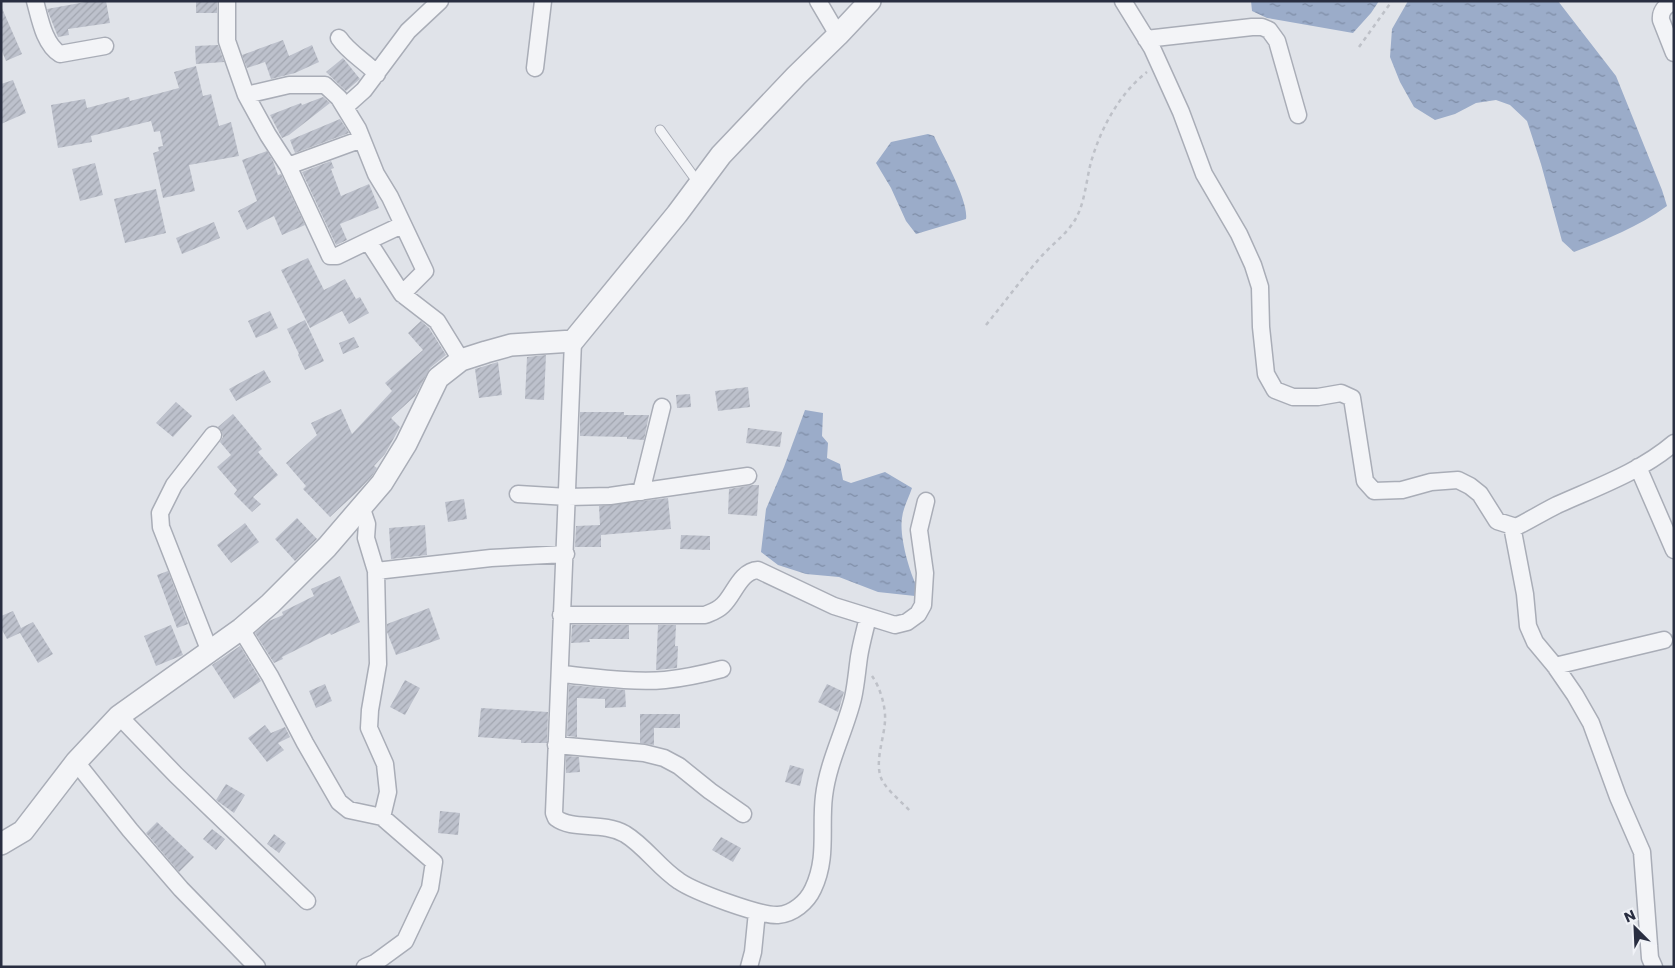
<svg xmlns="http://www.w3.org/2000/svg" width="1675" height="968" font-family="Poppins,sans-serif">
	<defs>
		<pattern id="water-ripples" width="26" height="14" patternUnits="userSpaceOnUse" patternTransform="scale(1.25)"><rect width="26" height="14" fill="#9bacc9"/><path d="M2 4q2-2 4 0t4 0M15 11q2-2 4 0t4 0" fill="none" stroke="#7e8ca5"/></pattern>
		<pattern id="building-hatch" width="6" height="6" patternUnits="userSpaceOnUse" patternTransform="scale(1.25)"><rect width="6" height="6" fill="#bdc1cc"/><path d="M-1 1l2-2M0 6l6-6M5 7l2-2" fill="none" stroke="#a2a6b0"/></pattern>
	</defs>
	<rect width="100%" height="100%" fill="#e0e3e9"/>
	<path fill="url(#water-ripples)" d="M 1251,1 L 1379,1 L 1371,13 L 1353,33 L 1267,18 L 1252,11 Z
		M 1408,1 L 1558,1 L 1616,76 L 1662,190 L 1667,206 C 1638,227 1607,239 1574,252 L 1562,241 L 1541,164 L 1527,121 L 1510,105 L 1496,100 L 1476,103 L 1455,114 L 1435,120 L 1414,107 L 1400,82 L 1390,57 L 1392,29 Z
		M 928,134 L 934,136 C 942,154 969,201 966,219 L 916,234 L 906,221 L 891,188 L 876,163 L 891,142 Z
		M 805,410 L 823,413 L 822,436 L 828,443 L 827,458 L 840,464 L 843,480 L 851,483 L 885,472 L 912,488 C 909,497 903,508 902,518 C 899,537 910,574 919,591 L 915,596 L 878,592 L 839,577 L 806,574 L 778,565 L 761,552 L 766,509 L 784,467 Z"/>
	<path fill="url(#building-hatch)" d="M 91,1 L 106,1 L 110,23 L 68,29 L 69,35 L 58,37 L 47,9 Z
		M 196,1 L 217,1 L 217,13 L 196,13 Z
		M 1,6 L 22,54 L 6,61 L 1,49 Z
		M 283,40 L 289,56 L 312,45 L 319,62 L 295,73 L 271,79 L 265,62 L 247,68 L 242,55 Z
		M 218,45 L 224,62 L 196,64 L 195,46 Z
		M 343,58 L 360,79 L 346,91 L 326,72 Z
		M 196,66 L 203,96 L 211,94 L 219,126 L 231,122 L 239,156 L 189,165 L 195,191 L 163,198 L 153,153 L 159,151 L 158,147 L 163,146 L 160,131 L 154,132 L 151,121 L 91,136 L 92,142 L 58,148 L 51,105 L 85,99 L 87,108 L 129,97 L 130,101 L 179,88 L 174,72 Z
		M 13,80 L 26,113 L 1,124 L 1,84 Z
		M 323,97 L 330,103 L 289,135 L 282,138 L 270,115 L 301,103 L 302,105 Z
		M 340,119 L 349,133 L 295,153 L 290,140 Z
		M 267,151 L 273,161 L 278,175 L 281,174 L 305,225 L 282,235 L 274,216 L 247,230 L 238,211 L 257,201 L 242,160 Z
		M 331,161 L 334,168 L 331,169 L 341,196 L 369,184 L 379,208 L 340,224 L 347,240 L 336,245 L 302,172 Z
		M 95,163 L 103,195 L 80,201 L 72,169 Z
		M 156,189 L 166,233 L 125,243 L 114,199 Z
		M 214,222 L 220,238 L 182,254 L 176,238 Z
		M 308,258 L 324,290 L 345,279 L 356,299 L 360,297 L 369,313 L 349,324 L 342,311 L 310,328 L 281,270 Z
		M 270,311 L 278,328 L 256,338 L 248,321 Z
		M 305,320 L 324,361 L 305,370 L 298,355 L 299,354 L 287,329 Z
		M 421,321 L 429,328 L 446,355 L 430,368 L 415,396 L 391,418 L 400,427 L 385,454 L 374,466 L 377,468 L 372,476 L 358,491 L 330,517 L 303,489 L 306,486 L 286,463 L 317,435 L 311,423 L 341,409 L 352,434 L 392,391 L 385,383 L 423,350 L 408,333 Z
		M 354,337 L 359,347 L 343,354 L 339,343 Z
		M 546,355 L 544,400 L 525,399 L 527,357 Z
		M 498,362 L 502,395 L 479,398 L 475,369 Z
		M 264,370 L 271,382 L 236,401 L 229,389 Z
		M 748,387 L 750,407 L 718,411 L 715,391 Z
		M 690,394 L 691,407 L 677,408 L 676,395 Z
		M 176,402 L 192,416 L 173,437 L 156,423 Z
		M 580,412 L 624,412 L 624,415 L 649,415 L 644,440 L 627,439 L 627,437 L 580,436 Z
		M 233,414 L 262,449 L 258,452 L 278,475 L 253,497 L 261,504 L 252,512 L 234,494 L 237,490 L 217,467 L 231,455 L 220,442 L 223,437 L 222,432 L 218,427 Z
		M 748,428 L 782,432 L 780,447 L 746,443 Z
		M 753,485 L 759,485 L 757,516 L 728,514 L 729,489 Z
		M 668,498 L 671,529 L 601,535 L 601,547 L 575,547 L 576,526 L 600,525 L 599,506 Z
		M 464,499 L 467,519 L 448,522 L 445,502 Z
		M 297,518 L 317,539 L 295,561 L 275,539 Z
		M 245,523 L 259,542 L 231,563 L 217,545 Z
		M 425,525 L 427,555 L 391,559 L 389,528 Z
		M 681,535 L 710,536 L 710,550 L 680,549 Z
		M 168,571 L 188,624 L 177,628 L 157,575 Z
		M 340,576 L 360,622 L 331,635 L 330,633 L 282,657 L 283,659 L 274,663 L 255,633 L 269,621 L 283,615 L 282,612 L 314,596 L 311,589 Z
		M 429,608 L 440,639 L 396,655 L 387,632 L 387,624 Z
		M 13,611 L 21,628 L 33,622 L 53,654 L 38,663 L 20,633 L 7,639 L 1,628 L 1,616 Z
		M 171,625 L 183,655 L 156,666 L 144,636 Z
		M 572,625 L 629,625 L 629,639 L 589,639 L 590,642 L 571,643 Z
		M 658,625 L 676,625 L 675,646 L 678,646 L 677,668 L 656,670 Z
		M 240,646 L 261,681 L 234,699 L 212,665 Z
		M 405,680 L 420,688 L 405,715 L 390,707 Z
		M 325,684 L 332,701 L 316,708 L 309,691 Z
		M 827,684 L 844,692 L 838,712 L 818,702 Z
		M 569,685 L 625,690 L 626,707 L 605,708 L 605,699 L 577,698 L 577,737 L 567,736 Z
		M 481,708 L 548,712 L 547,743 L 521,743 L 521,740 L 478,737 Z
		M 640,714 L 680,714 L 680,728 L 654,728 L 654,745 L 640,743 Z
		M 265,725 L 271,733 L 285,727 L 290,737 L 278,743 L 284,750 L 267,762 L 248,738 Z
		M 566,756 L 579,757 L 580,772 L 566,773 Z
		M 790,765 L 804,769 L 800,786 L 785,782 Z
		M 226,784 L 245,795 L 234,813 L 216,800 Z
		M 440,811 L 460,813 L 458,835 L 438,833 Z
		M 157,822 L 194,857 L 179,872 L 146,833 Z
		M 212,829 L 225,839 L 216,850 L 203,839 Z
		M 274,834 L 286,843 L 279,853 L 267,844 Z
		M 721,837 L 741,848 L 733,862 L 712,850 Z"/>
	<g fill="none" stroke-linecap="round" stroke-linejoin="round">
		<g stroke="#a9adb7" stroke-width="11">
			<path id="service" d="M 660,130 L 699,184"/>
		</g>
		<g stroke="#a9adb7" stroke-width="19">
			<path id="minor" d="M 35,1 C 40,19 44,44 60,54 L 105,46
				M 227,1 L 227,41 L 246,95 L 289,85 L 325,85 L 339,98 L 358,129 L 376,174 L 390,197 L 425,271 L 402,294 L 437,321 L 461,360
				M 818,1 L 838,35
				M 1123,1 L 1152,48 L 1181,112 L 1204,174 L 1239,234 L 1253,265 L 1260,287 L 1261,327 L 1266,374 L 1275,390 L 1293,397 L 1318,397 L 1341,393 L 1352,398 L 1365,481 L 1374,491 L 1402,490 L 1431,482 L 1458,480 L 1470,486 L 1480,494 L 1497,521 L 1516,527 C 1530,520 1543,512 1557,505 C 1597,487 1640,472 1674,443
				M 1674,1 C 1665,6 1660,11 1661,20 L 1674,53
				M 339,38 C 349,53 365,61 377,74
				M 1146,39 L 1252,27 L 1262,27 L 1269,30 L 1277,41 L 1298,115
				M 535,68 L 543,1
				M 246,95 L 268,135 L 288,166
				M 345,107 L 364,90 L 408,31 L 440,1
				M 362,139 L 288,166 L 330,256 L 337,256 L 368,241
				M 402,294 L 368,241 L 402,225
				M 573,341 L 554,813 L 556,818 C 573,831 602,821 625,834 C 645,846 659,868 679,881 C 695,892 760,916 778,915 C 793,914 807,902 813,889 C 828,858 820,828 824,796 C 828,762 845,731 853,698 C 856,685 857,671 859,657 C 861,644 865,630 868,617
				M 1638,467 L 1674,550
				M 641,492 L 662,407
				M 518,494 L 568,497 L 610,496 L 748,476
				M 1512,526 L 1525,594 L 1528,626 L 1535,642 L 1555,666 L 1575,695 L 1591,723 L 1618,797 L 1642,852 L 1650,958 L 1654,967
				M 376,571 L 491,558 L 566,554
				M 561,615 L 705,615 C 712,612 717,611 723,605 C 734,595 740,571 758,570 L 834,606 L 895,625 L 907,622 L 918,614 L 923,605 L 925,573 L 919,530 L 926,501
				M 241,629 L 270,676 L 305,743 L 339,802 L 349,810 L 382,817 L 388,792 L 385,764 L 369,728 L 370,710 L 378,664 L 376,571 L 366,538 L 367,524 L 362,509
				M 210,652 L 161,527 L 160,513 L 174,485 L 213,435
				M 1555,666 L 1664,640
				M 561,674 C 593,677 633,683 665,680 C 684,678 703,674 722,669
				M 119,716 L 176,775 L 307,901
				M 556,745 L 644,753 L 664,758 L 679,766 L 710,791 L 743,814
				M 76,762 L 130,830 L 181,889 L 257,967
				M 365,967 L 375,963 L 405,941 L 430,888 L 434,862 L 382,817
				M 749,967 L 753,952 L 757,912"/>
		</g>
		<g stroke="#a9adb7" stroke-width="24">
			<path id="tertiary" d="M 1,844 L 23,831 L 76,762 L 119,716 L 241,629 L 270,604 L 327,547 L 382,483 L 406,444 L 438,378 L 461,360 L 486,352 L 511,345 L 573,341 L 677,214 L 721,155 L 796,76 L 838,35 L 870,1"/>
		</g>
		<path stroke="#bec1c8" stroke-width="2.5" stroke-dasharray="4 4" stroke-linecap="butt" d="M 1359,47 L 1392,1
			M 986,325 C 1004,303 1020,281 1039,259 C 1050,246 1066,235 1075,220 C 1085,203 1086,181 1091,162 C 1101,128 1119,94 1147,72
			M 872,676 C 880,687 886,707 885,721 C 884,740 873,765 883,782 C 890,793 902,802 910,811"/>
		<use href="#service" stroke="#f3f4f7" stroke-width="9"/>
		<use href="#minor" stroke="#f3f4f7" stroke-width="16"/>
		<use href="#tertiary" stroke="#f3f4f7" stroke-width="21"/>
	</g>
	<rect width="1675" height="968" fill="none" stroke="#292e41" stroke-width="5"/>
	<g transform="translate(1635 928) rotate(336)" stroke="#f0f2f7" stroke-width="4" paint-order="stroke">
	<path d="M0-4L9 19L0 12L-9 19Z" fill="#292e41"/>
	<text y="-8" font-size="14" font-weight="bold" text-anchor="middle" fill="#292e41">N</text>
	</g>
</svg>
